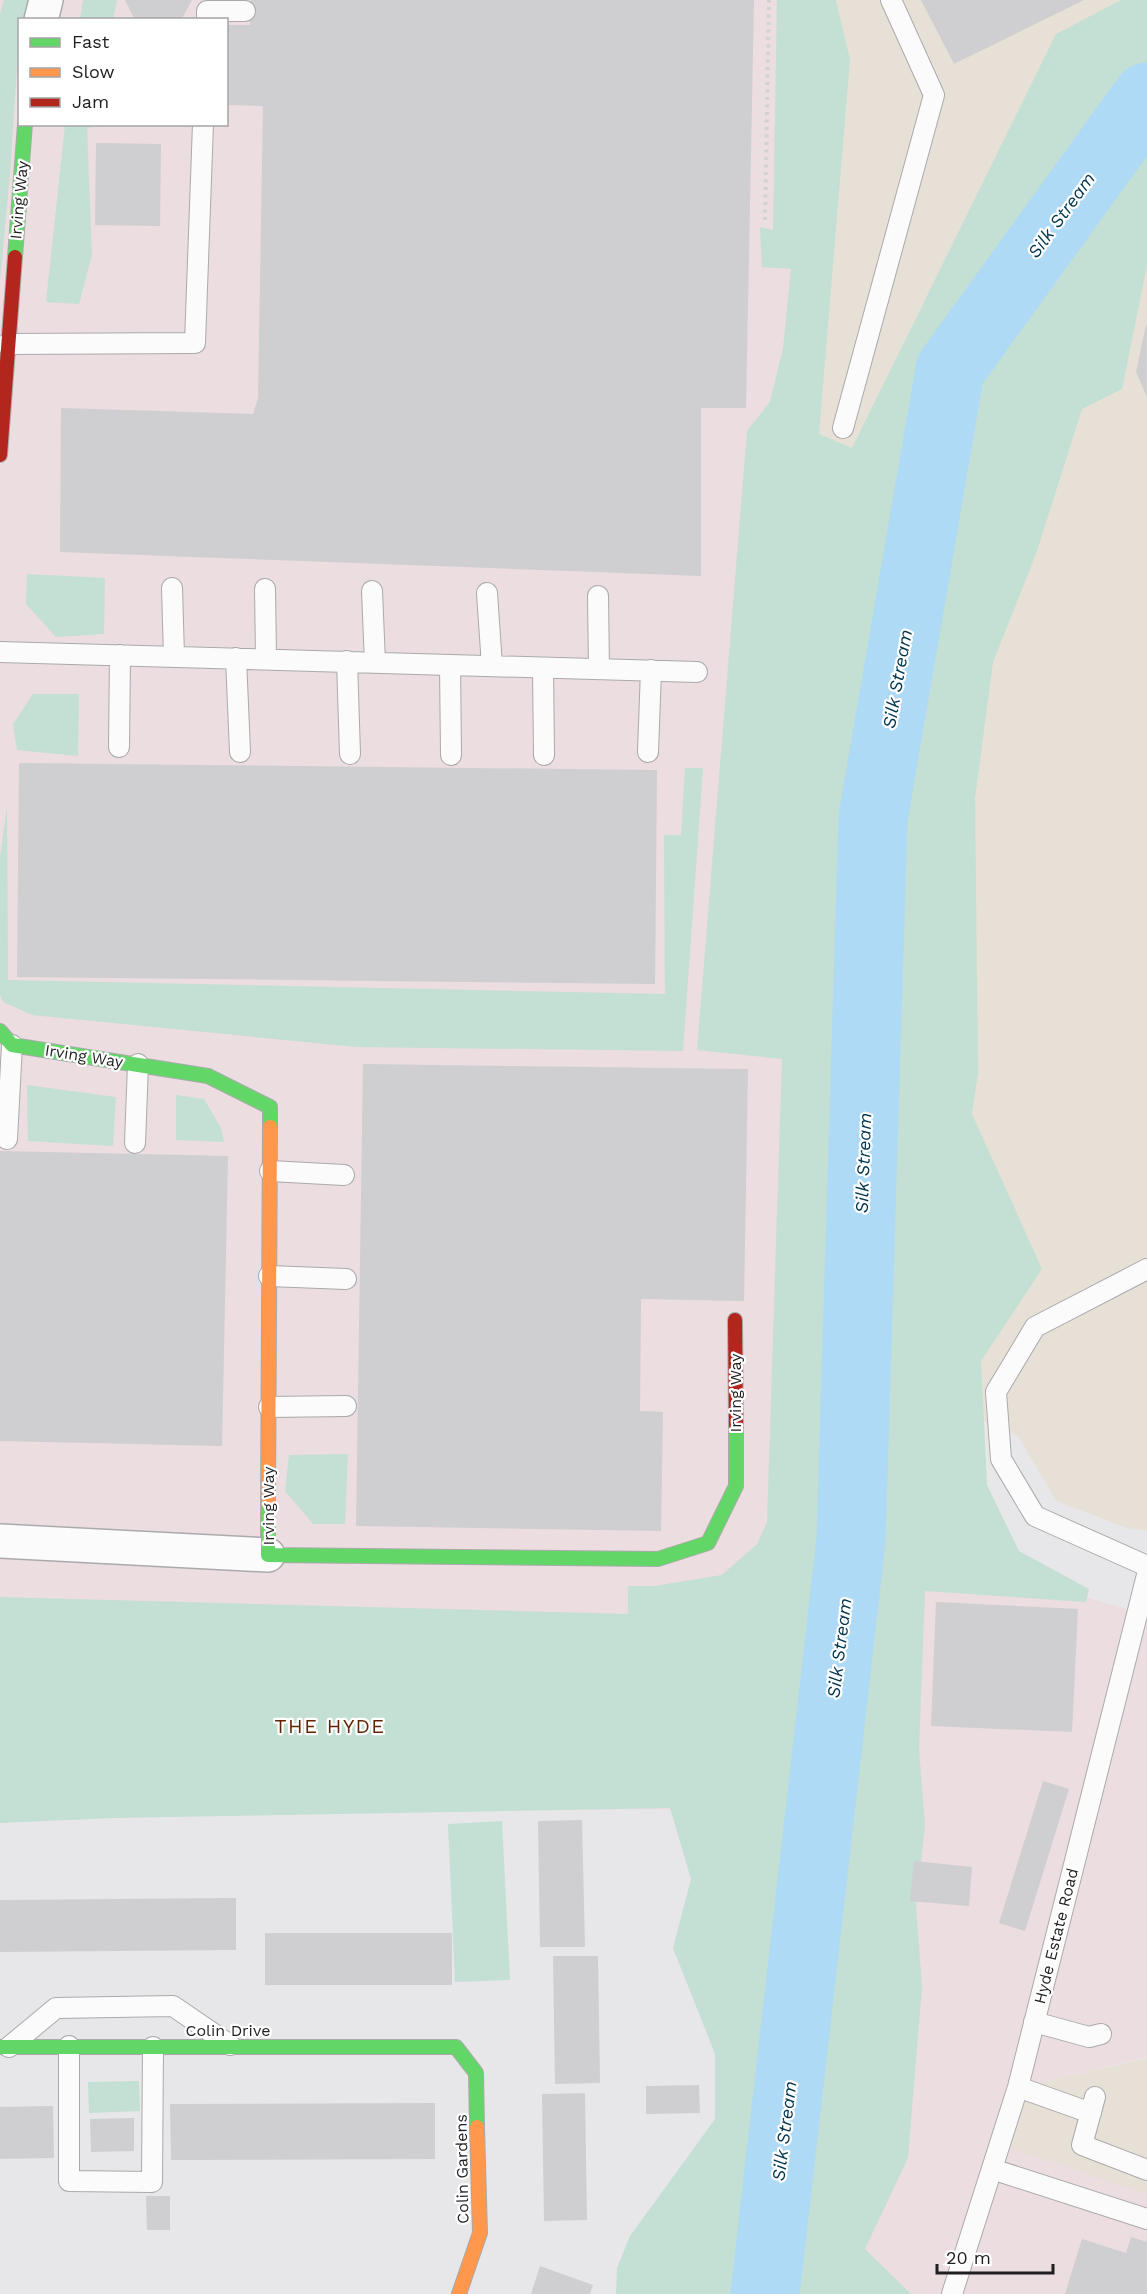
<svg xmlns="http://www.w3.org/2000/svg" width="1147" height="2294" font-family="'Work Sans',sans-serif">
	<rect width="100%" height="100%" fill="#e7e7e9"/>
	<path fill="#e7e0d6" d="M 828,0 L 1147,0 L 1147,1531 L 1127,1528 L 1056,1501 L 1018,1436 L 949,1406 L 810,435 Z
		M 1147,2058 L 1147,2196 L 1000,2148 L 1021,2087 Z"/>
	<path fill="#ebdde0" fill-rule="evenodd" d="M 0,0 L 827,0 L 811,432 L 822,1810 L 0,1808 ZM 20,20 L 226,20 L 226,124 L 20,124 Z
		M 900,1584 L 1089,1598 L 1147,1615 L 1147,2057 L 1025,2086 L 1002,2145 L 1147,2194 L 1147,2294 L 850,2294 Z"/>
	<path fill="#c4dfd3" d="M 4,0 L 31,0 L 26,19 L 20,20 L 10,173 L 0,281 L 0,14 Z
		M 83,0 L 117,0 L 113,19 L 80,19 Z
		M 777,0 L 836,0 L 850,60 L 819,434 L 852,448 L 1056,34 L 1121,0 L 1147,0 L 1147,265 L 1122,389 L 1082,409 L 1036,554 L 993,662 L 975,798 L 978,1073 L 972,1114 L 1042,1269 L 981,1361 L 987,1485 L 1019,1551 L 1089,1589 L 1086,1602 L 925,1591 L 919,1749 L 925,1825 L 916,1907 L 922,1987 L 908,2158 L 865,2249 L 911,2294 L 616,2294 L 617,2268 L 630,2236 L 715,2119 L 715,2054 L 673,1948 L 691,1879 L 670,1808 L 114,1818 L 0,1823 L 0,1597 L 628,1614 L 628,1586 L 654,1586 L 722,1575 L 757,1544 L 767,1522 L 782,1059 L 697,1050 L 747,431 L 770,402 L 783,348 L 791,269 L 762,267 L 760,227 L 773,230 Z
		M 65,125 L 103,125 L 87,128 L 92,255 L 79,304 L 46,302 Z
		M 27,574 L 105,578 L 104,634 L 56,637 L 26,604 Z
		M 33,694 L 79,694 L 78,756 L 17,750 L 13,724 Z
		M 685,768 L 703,768 L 683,1051 L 356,1047 L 32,1015 L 3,1002 L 0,995 L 0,858 L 7,806 L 8,980 L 665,994 L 664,835 L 681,835 Z
		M 27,1085 L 116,1097 L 113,1146 L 28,1141 Z
		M 176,1095 L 204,1099 L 221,1128 L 224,1142 L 176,1140 Z
		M 348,1454 L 345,1524 L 313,1524 L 285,1491 L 289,1455 Z
		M 502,1821 L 510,1980 L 455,1982 L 448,1824 Z
		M 139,2081 L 140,2111 L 89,2113 L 88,2082 Z"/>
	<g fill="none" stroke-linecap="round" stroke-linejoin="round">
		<path stroke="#aedaf5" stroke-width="69" d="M 765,2294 L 851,1540 L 873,818 L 950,370 L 1147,97"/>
	</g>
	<path fill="#cfced0" d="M 125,0 L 192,0 L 181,20 L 135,20 Z
		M 251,0 L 754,0 L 746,408 L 701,408 L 701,576 L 60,552 L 61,408 L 253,414 L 258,398 L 263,106 L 227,105 L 228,25 L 250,25 Z
		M 921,0 L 1084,0 L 954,64 Z
		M 96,143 L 161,144 L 160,226 L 95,225 Z
		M 1146,325 L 1147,325 L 1147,397 L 1136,372 Z
		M 19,763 L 657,770 L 655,984 L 17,977 Z
		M 363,1064 L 748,1069 L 744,1301 L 641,1299 L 640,1411 L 663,1412 L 661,1531 L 356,1526 Z
		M 0,1151 L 228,1156 L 222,1446 L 0,1441 Z
		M 936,1602 L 1078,1609 L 1072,1732 L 931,1726 Z
		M 1043,1781 L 1069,1789 L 1025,1931 L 999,1923 Z
		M 582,1820 L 585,1947 L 540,1947 L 538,1821 Z
		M 914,1861 L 972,1867 L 969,1906 L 910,1901 Z
		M 236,1898 L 236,1950 L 0,1952 L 0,1900 Z
		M 265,1933 L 452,1933 L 452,1985 L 265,1985 Z
		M 553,1956 L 598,1956 L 600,2083 L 555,2084 Z
		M 699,2085 L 700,2113 L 646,2114 L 646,2086 Z
		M 585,2093 L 587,2220 L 544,2221 L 542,2094 Z
		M 435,2103 L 435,2159 L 171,2160 L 170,2104 Z
		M 53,2106 L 54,2158 L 0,2159 L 0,2107 Z
		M 134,2118 L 134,2151 L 91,2152 L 90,2119 Z
		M 146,2196 L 170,2196 L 170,2230 L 147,2230 Z
		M 1131,2237 L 1147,2242 L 1147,2294 L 1065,2294 L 1082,2239 L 1126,2253 Z
		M 540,2266 L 593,2285 L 590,2294 L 531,2294 Z"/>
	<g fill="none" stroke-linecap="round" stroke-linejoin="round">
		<g stroke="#aaaaac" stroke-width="22">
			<path id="lane" d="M 207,20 L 207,11 L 245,11
				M 7,344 L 195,343 L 203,124
				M 843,428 L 934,95 L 891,0
				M 172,588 L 174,656
				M 265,589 L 266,659
				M 372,591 L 375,663
				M 487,593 L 492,666
				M 598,596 L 599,669
				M 0,652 L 697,672
				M 236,658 L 240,752
				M 347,661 L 350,754
				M 450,665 L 451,755
				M 543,668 L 544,755
				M 119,747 L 120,655
				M 648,752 L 651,670
				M 7,1139 L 12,1045
				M 135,1143 L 138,1064
				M 270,1171 L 344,1175
				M 1147,1269 L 1035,1327 L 996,1392 L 1001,1459 L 1035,1516 L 1147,1566
				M 269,1276 L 346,1279
				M 269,1407 L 346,1406
				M 1034,2022 L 1089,2037 L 1101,2034
				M 69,2046 L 69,2181 L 152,2182 L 153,2047
				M 9,2047 L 56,2008 L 173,2006 L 230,2045
				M 1018,2087 L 1091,2113
				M 1095,2097 L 1082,2145 L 1147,2170
				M 992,2169 L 1147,2219
				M 952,2294 L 1018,2087 L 1147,1575"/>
		</g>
		<g stroke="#aaaaac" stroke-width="36">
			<path id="street" d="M 41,20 L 46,0
				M 0,1541 L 268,1555"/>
		</g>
		<g stroke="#aaaaac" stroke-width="16">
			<path id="fast" d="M 15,257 L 25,124
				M 0,1031 L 12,1045 L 208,1076 L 270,1107 L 270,1127
				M 268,1502 L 268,1555 L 658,1559 L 708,1543 L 736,1486 L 736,1426
				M 0,2047 L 456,2047 L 476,2073 L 477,2127"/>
		</g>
		<g stroke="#aaaaac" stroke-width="16">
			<path id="slow" d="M 268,1502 L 270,1127
				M 459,2294 L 480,2233 L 477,2127"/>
		</g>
		<g stroke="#aaaaac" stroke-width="16">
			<path id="jam" d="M 0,455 L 15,257
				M 735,1320 L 736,1426"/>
		</g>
		<path stroke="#d2d2d3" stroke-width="4" stroke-dasharray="3 4.5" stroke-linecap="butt" d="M 765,220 L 769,0"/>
		<use href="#lane" stroke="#fbfbfc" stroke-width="20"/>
		<use href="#street" stroke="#fbfbfc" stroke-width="33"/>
		<use href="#fast" stroke="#63d668" stroke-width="14"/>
		<use href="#slow" stroke="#ff974d" stroke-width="14"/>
		<use href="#jam" stroke="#b3261e" stroke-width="14"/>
	</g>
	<g text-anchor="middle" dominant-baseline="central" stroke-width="4.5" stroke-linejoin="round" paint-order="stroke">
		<g font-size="16" fill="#1f1f21" stroke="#fff">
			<text transform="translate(19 200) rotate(-85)">Irving Way</text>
			<text transform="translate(84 1056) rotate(9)">Irving Way</text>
			<text transform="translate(735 1393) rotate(-90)">Irving Way</text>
			<text transform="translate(268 1506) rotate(-90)">Irving Way</text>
			<text transform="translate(1056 1936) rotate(-76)">Hyde Estate Road</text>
			<text x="228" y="2030">Colin Drive</text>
			<text transform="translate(462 2169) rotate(-91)">Colin Gardens</text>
		</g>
		<g font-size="18" font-style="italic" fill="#00354e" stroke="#fff">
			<text transform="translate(1061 215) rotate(-54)">Silk Stream</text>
			<text transform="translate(897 679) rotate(-80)">Silk Stream</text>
			<text transform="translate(863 1163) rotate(-88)">Silk Stream</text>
			<text transform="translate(839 1648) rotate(-83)">Silk Stream</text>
			<text transform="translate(784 2131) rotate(-83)">Silk Stream</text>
		</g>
		<g font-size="20" letter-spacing="1.5" fill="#632406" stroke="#fff">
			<text x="330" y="1726">THE HYDE</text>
		</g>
	</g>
	<rect x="18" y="18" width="210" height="108" fill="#ffffff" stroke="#a5a5a6" stroke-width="1.5"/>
	<rect x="30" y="38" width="30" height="9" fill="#63d668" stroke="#a5a5a6" stroke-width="1.5"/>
	<text x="72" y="48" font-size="18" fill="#1f1f21">Fast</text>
	<rect x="30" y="68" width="30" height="9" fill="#ff974d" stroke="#a5a5a6" stroke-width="1.5"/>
	<text x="72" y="78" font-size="18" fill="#1f1f21">Slow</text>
	<rect x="30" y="98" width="30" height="9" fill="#b3261e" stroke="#a5a5a6" stroke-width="1.5"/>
	<text x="72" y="108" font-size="18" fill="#1f1f21">Jam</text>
	<path d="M937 2264v9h116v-9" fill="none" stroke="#1f1f21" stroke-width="3"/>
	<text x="946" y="2264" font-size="18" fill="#1f1f21" stroke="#ffffff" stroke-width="4.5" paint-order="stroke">20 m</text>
</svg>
